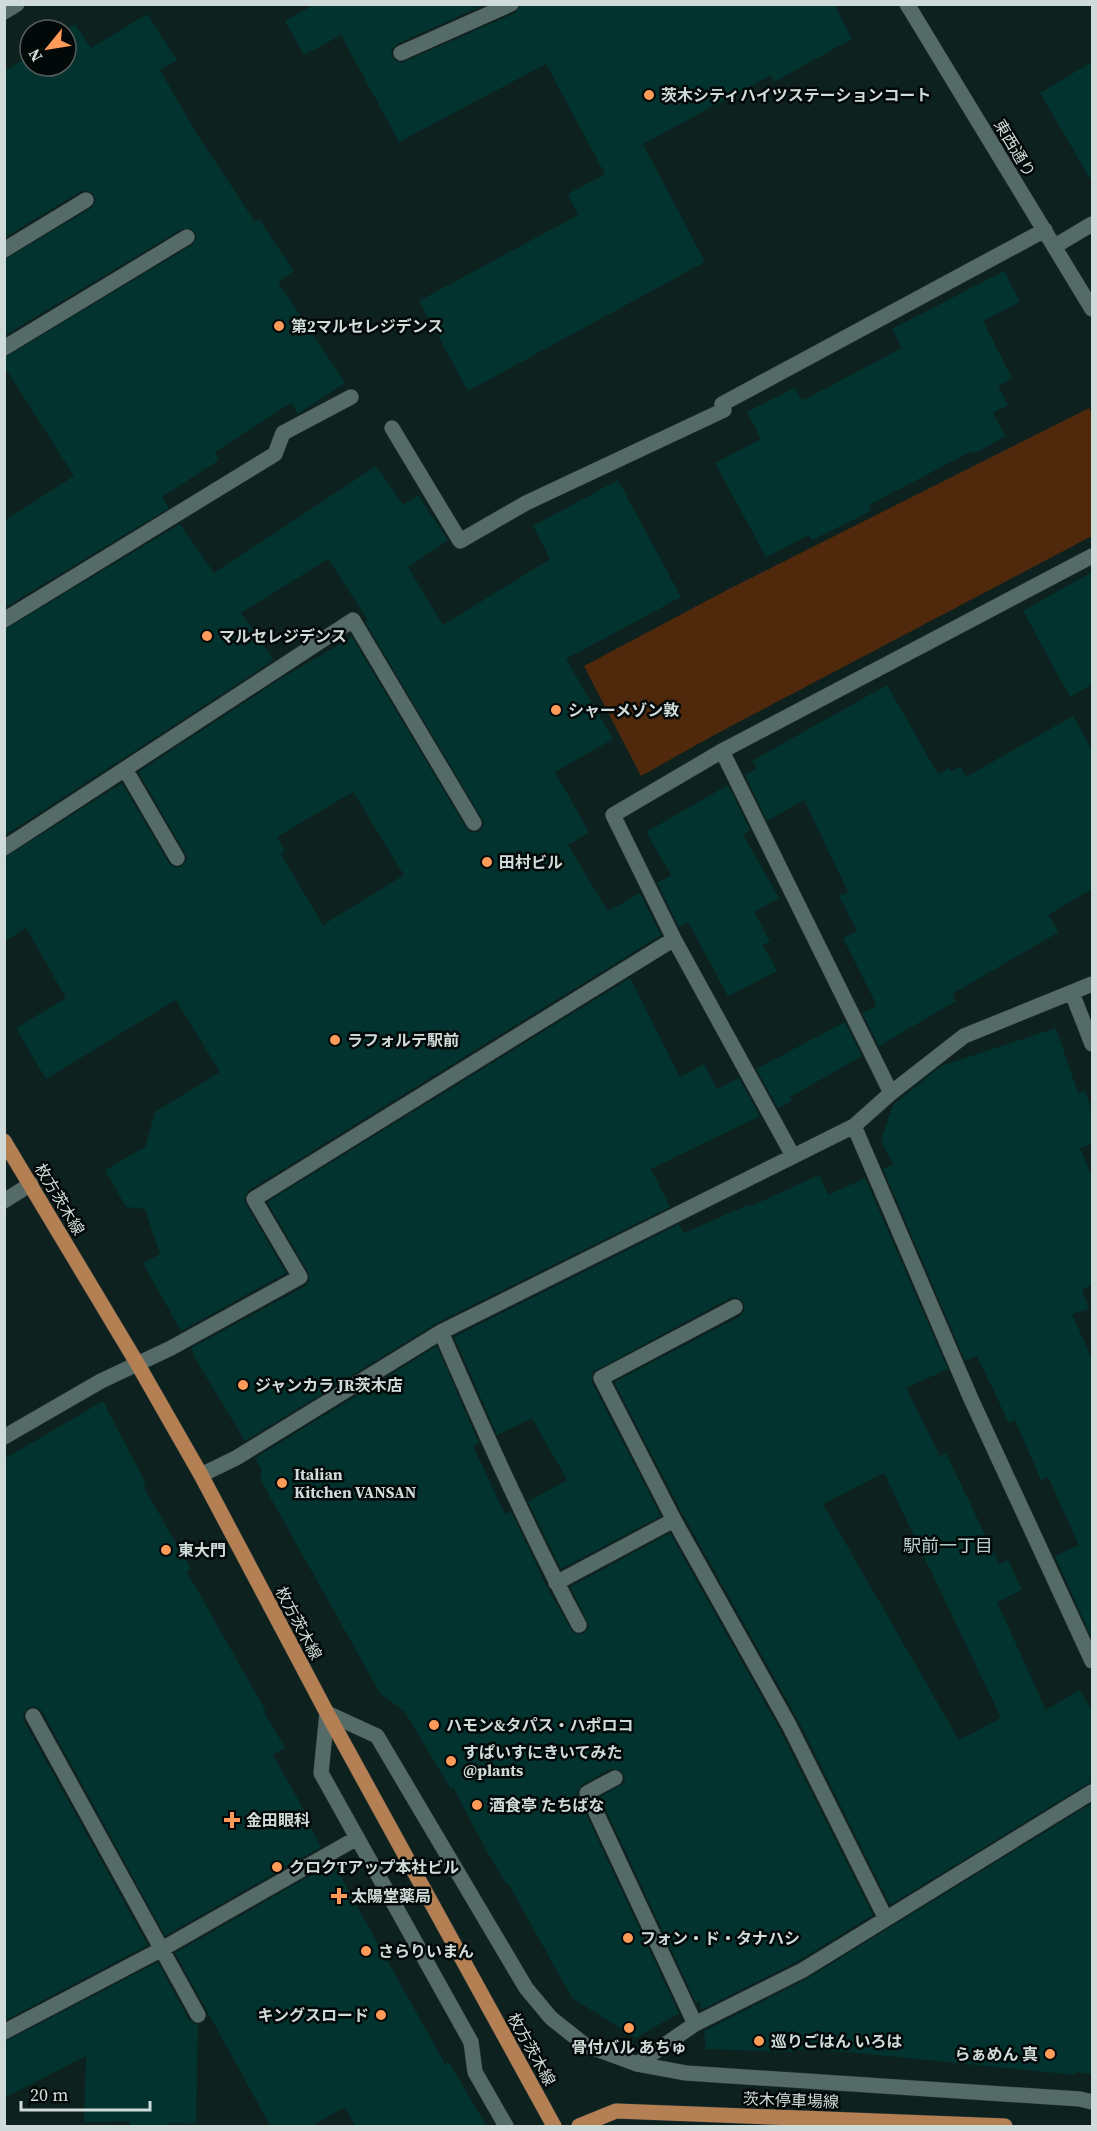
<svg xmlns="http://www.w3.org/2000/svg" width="1097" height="2131" font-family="'Source Serif 4','Noto Sans JP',serif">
	<rect width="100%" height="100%" fill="#0d211f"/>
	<path fill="#50290d" d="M 1089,408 L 1092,414 L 1092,536 L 716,734 L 641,776 L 584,666 L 727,590 Z"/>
	<path fill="#03332f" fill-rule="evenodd" d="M 315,4 L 486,4 L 397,44 L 391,51 L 392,56 L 396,61 L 401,63 L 515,13 L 521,4 L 834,4 L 852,39 L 774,82 L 771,75 L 643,144 L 705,262 L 468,391 L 419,301 L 578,215 L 568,194 L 605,174 L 546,64 L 399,142 L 341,35 L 304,55 L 285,21 Z
		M 147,14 L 177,60 L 160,70 L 197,134 L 255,222 L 259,219 L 294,271 L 278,282 L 345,383 L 298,414 L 291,403 L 215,452 L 219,460 L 162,497 L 169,508 L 4,608 L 4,521 L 74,476 L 4,366 L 4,358 L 192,245 L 197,237 L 192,229 L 182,229 L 4,336 L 4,260 L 91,208 L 96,200 L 91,192 L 81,191 L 4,238 L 4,72 L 30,55 L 30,66 L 66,66 L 66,30 L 75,24 L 91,48 Z
		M 1092,62 L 1092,182 L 1040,93 Z
		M 1004,271 L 1020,302 L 983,321 L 1012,378 L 998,386 L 1008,405 L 993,413 L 1006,436 L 974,454 L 972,451 L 869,505 L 871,511 L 812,540 L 809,535 L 766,557 L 715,463 L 761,439 L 747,412 L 795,388 L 802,401 L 902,348 L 892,329 Z
		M 376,466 L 403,505 L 418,495 L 448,540 L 408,567 L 443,625 L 550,559 L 533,526 L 618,480 L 681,597 L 566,659 L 613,739 L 555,772 L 589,832 L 568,845 L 608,911 L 640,893 L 661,935 L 248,1191 L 244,1199 L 246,1204 L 286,1273 L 181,1331 L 143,1263 L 160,1254 L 145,1209 L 126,1207 L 105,1170 L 145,1147 L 155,1112 L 220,1072 L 176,1000 L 46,1079 L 16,1028 L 66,998 L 26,928 L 4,942 L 4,858 L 122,783 L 169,863 L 176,868 L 182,866 L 187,859 L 185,853 L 138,772 L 285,676 L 352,637 L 466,828 L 470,832 L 478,832 L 483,827 L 484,822 L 365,622 L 368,620 L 328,559 L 241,613 L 274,660 L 4,836 L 4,630 L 180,524 L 214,573 ZM 353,792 L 404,875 L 323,925 L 281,854 L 285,851 L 277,837 Z
		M 1092,572 L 1092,684 L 1070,697 L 1023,611 Z
		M 887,685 L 938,774 L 949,768 L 951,771 L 960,766 L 966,777 L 1073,716 L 1092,750 L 1092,889 L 1048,915 L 1059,932 L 952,994 L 956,1001 L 879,1046 L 862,1013 L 875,1007 L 876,1004 L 843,938 L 857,931 L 839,896 L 848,892 L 804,800 L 767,821 L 745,775 L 757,768 L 752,761 Z
		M 728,785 L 750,830 L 743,835 L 779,898 L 754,912 L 770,941 L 763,945 L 777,971 L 728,996 L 688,922 L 679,927 L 657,883 L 671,875 L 646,832 Z
		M 630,978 L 680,1077 L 704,1064 L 717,1089 L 739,1078 L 760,1116 L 651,1169 L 670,1207 L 437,1323 L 245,1441 L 193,1355 L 194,1354 L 191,1348 L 305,1286 L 309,1281 L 308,1272 L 267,1202 Z
		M 845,1022 L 862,1056 L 790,1097 L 792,1101 L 778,1108 L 756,1069 Z
		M 1056,1028 L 1078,1093 L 1085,1090 L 1092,1110 L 1092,1144 L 1080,1148 L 1092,1177 L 1092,1285 L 1082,1289 L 1089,1309 L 1072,1314 L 1092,1359 L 1092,1639 L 1055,1556 L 1079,1545 L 1048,1477 L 1041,1480 L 1015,1420 L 1009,1423 L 977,1356 L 965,1361 L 883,1169 L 893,1165 L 881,1140 L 893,1105 L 941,1066 Z
		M 819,1175 L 828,1195 L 865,1178 L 948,1369 L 906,1388 L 940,1456 L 946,1453 L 999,1564 L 1008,1560 L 1022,1590 L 997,1602 L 1046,1710 L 1079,1690 L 1092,1710 L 1092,1782 L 1087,1784 L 890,1905 L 798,1720 L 683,1515 L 614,1382 L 740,1316 L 745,1308 L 743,1302 L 736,1297 L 730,1298 L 593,1372 L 592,1382 L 661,1516 L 561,1569 L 528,1502 L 567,1480 L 532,1418 L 497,1435 L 454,1337 L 679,1224 L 684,1233 L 750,1204 L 751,1206 ZM 884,1473 L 1001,1718 L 959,1740 L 823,1504 Z
		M 437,1346 L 479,1443 L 473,1446 L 505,1514 L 511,1511 L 547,1587 L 573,1633 L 583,1634 L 587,1630 L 589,1625 L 570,1587 L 670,1533 L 780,1730 L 873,1915 L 798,1961 L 701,2010 L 700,2001 L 696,2003 L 600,1797 L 624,1783 L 625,1778 L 621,1770 L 610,1769 L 582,1785 L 577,1792 L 578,1797 L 679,2013 L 636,2038 L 572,1998 L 508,1883 L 506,1884 L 485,1848 L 453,1787 L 450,1788 L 405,1712 L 380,1693 L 260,1479 L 262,1470 L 255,1458 Z
		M 103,1401 L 146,1484 L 143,1486 L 191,1569 L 187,1572 L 266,1711 L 264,1712 L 285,1748 L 273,1755 L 304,1810 L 302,1811 L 321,1847 L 165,1936 L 42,1711 L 34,1706 L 28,1708 L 23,1715 L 24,1721 L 148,1945 L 4,2021 L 4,1459 Z
		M 1092,1803 L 1092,2074 L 1076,2072 L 1076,2075 L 848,2052 L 793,2049 L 793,2052 L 706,2049 L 704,2031 L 808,1978 Z
		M 329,1865 L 332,1870 L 336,1868 L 445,2064 L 449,2062 L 487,2127 L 356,2127 L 345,2107 L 310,2127 L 271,2127 L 175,1953 Z
		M 158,1962 L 189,2020 L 198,2025 L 196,2124 L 169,2123 L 169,2127 L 130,2127 L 130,2121 L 84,2122 L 86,2056 L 4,2098 L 4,2042 Z"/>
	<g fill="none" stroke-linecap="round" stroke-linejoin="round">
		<g stroke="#2e3837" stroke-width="16">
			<path id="minor" d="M 907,4 L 1092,309
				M 4,12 L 17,4
				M 401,53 L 511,4
				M 1055,246 L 1092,224
				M 4,250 L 86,200
				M 4,348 L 187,237
				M 392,428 L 460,541 L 526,503 L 724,410 L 722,404 L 1045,230
				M 4,620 L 275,454 L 283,433 L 351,397
				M 722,751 L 891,1093
				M 125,769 L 177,858
				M 4,848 L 353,620 L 474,823
				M 1072,993 L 1092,1044
				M 854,1126 L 971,1399 L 1092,1661
				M 793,1156 L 674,939 L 613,815 L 722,751 L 1092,556
				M 4,1201 L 31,1184
				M 735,1307 L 601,1378 L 674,1520 L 789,1725 L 886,1919
				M 441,1332 C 484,1431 528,1530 579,1625
				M 4,1437 L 101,1381 L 171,1348 L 300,1277 L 254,1199 L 674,939
				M 201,1475 L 236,1458 L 441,1332 L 854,1126 L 891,1093 L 964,1036 L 1092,984
				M 556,1583 L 674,1520
				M 33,1716 L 198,2015
				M 615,1778 L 587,1793 L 695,2024
				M 4,2032 L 162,1949 L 357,1838
				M 637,2064 L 695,2024 L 803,1970 L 1092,1792
				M 506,2126 L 475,2072 L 471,2042 L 321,1773 L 327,1713 L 377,1736 L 526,1988 L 551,2018 L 585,2045 L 637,2064 L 686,2073 L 1080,2099 L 1092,2102"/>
		</g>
		<g stroke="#2e3837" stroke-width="16">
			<path id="major" d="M 4,1141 L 137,1363 L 201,1475 L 327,1713 L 554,2126
				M 579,2126 L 616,2111 L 1005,2126"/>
		</g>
		<use href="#minor" stroke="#556b68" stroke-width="15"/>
		<use href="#major" stroke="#b47f52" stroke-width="15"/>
	</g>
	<g fill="#fe9b58" stroke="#030908" stroke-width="2">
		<circle cx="649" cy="95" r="6"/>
		<circle cx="279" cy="326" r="6"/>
		<circle cx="207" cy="636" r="6"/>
		<circle cx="556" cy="710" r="6"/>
		<circle cx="487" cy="862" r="6"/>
		<circle cx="335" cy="1040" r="6"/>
		<circle cx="243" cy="1385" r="6"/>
		<circle cx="282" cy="1483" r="6"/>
		<circle cx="166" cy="1550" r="6"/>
		<circle cx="434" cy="1725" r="6"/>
		<circle cx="451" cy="1761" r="6"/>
		<circle cx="477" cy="1805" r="6"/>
		<path d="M229 1811h6v6h6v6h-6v6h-6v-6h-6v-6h6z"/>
		<circle cx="277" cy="1867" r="6"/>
		<path d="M336 1887h6v6h6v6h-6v6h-6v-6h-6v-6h6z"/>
		<circle cx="628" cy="1938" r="6"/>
		<circle cx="366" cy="1951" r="6"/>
		<circle cx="381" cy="2015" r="6"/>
		<circle cx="629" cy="2028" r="6"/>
		<circle cx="759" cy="2041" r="6"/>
		<circle cx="1050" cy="2054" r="6"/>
	</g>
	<g text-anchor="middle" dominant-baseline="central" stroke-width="5" stroke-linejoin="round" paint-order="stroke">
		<g font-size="16" font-weight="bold" fill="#cfdbd9" stroke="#030908" text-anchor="start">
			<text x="661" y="95">茨木シティハイツステーションコート</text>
			<text x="291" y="326">第2マルセレジデンス</text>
			<text x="219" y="636">マルセレジデンス</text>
			<text x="568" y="710">シャーメゾン敦</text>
			<text x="499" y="862">田村ビル</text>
			<text x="347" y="1040">ラフォルテ駅前</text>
			<text x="255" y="1385">ジャンカラ JR茨木店</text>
			<text x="294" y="1474">Italian<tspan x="294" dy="18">Kitchen VANSAN</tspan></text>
			<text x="178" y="1550">東大門</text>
			<text x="446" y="1725">ハモン&amp;タパス・ハポロコ</text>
			<text x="463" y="1752">すぱいすにきいてみた<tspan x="463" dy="18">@plants</tspan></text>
			<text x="489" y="1805">酒食亭 たちばな</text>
			<text x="246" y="1820">金田眼科</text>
			<text x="289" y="1867">クロクTアップ本社ビル</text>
			<text x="351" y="1896">太陽堂薬局</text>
			<text x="640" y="1938">フォン・ド・タナハシ</text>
			<text x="378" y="1951">さらりいまん</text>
			<text x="369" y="2015" text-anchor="end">キングスロード</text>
			<text x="771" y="2041">巡りごはん いろは</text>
			<text x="629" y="2047" text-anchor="middle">骨付バル あちゅ</text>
			<text x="1038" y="2054" text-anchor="end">らぁめん 真</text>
		</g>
		<g font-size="16" fill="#cfdbd9" stroke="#030908">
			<text transform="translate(1015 148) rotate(59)">東西通り</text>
			<text transform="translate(60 1199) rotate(59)">枚方茨木線</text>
			<text transform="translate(299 1623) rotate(62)">枚方茨木線</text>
			<text transform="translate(532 2049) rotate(61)">枚方茨木線</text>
			<text transform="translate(791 2100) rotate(2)">茨木停車場線</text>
		</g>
		<g font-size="18" fill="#b7cfcc" stroke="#030908">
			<text x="948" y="1545">駅前一丁目</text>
		</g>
	</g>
	<rect width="1097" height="2131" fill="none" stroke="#cfdbd9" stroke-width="12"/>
	<g transform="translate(48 48) rotate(240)"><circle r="28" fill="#030908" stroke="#555d5c" stroke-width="1.5"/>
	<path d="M0-4.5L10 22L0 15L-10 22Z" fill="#fe9b58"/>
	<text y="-9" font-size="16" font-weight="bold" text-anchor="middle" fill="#cfdbd9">N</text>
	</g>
	<path d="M21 2101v9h129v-9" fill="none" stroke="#cfdbd9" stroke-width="3"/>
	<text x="30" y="2101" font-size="18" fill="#cfdbd9" stroke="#030908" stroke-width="4.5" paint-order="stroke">20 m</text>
</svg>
